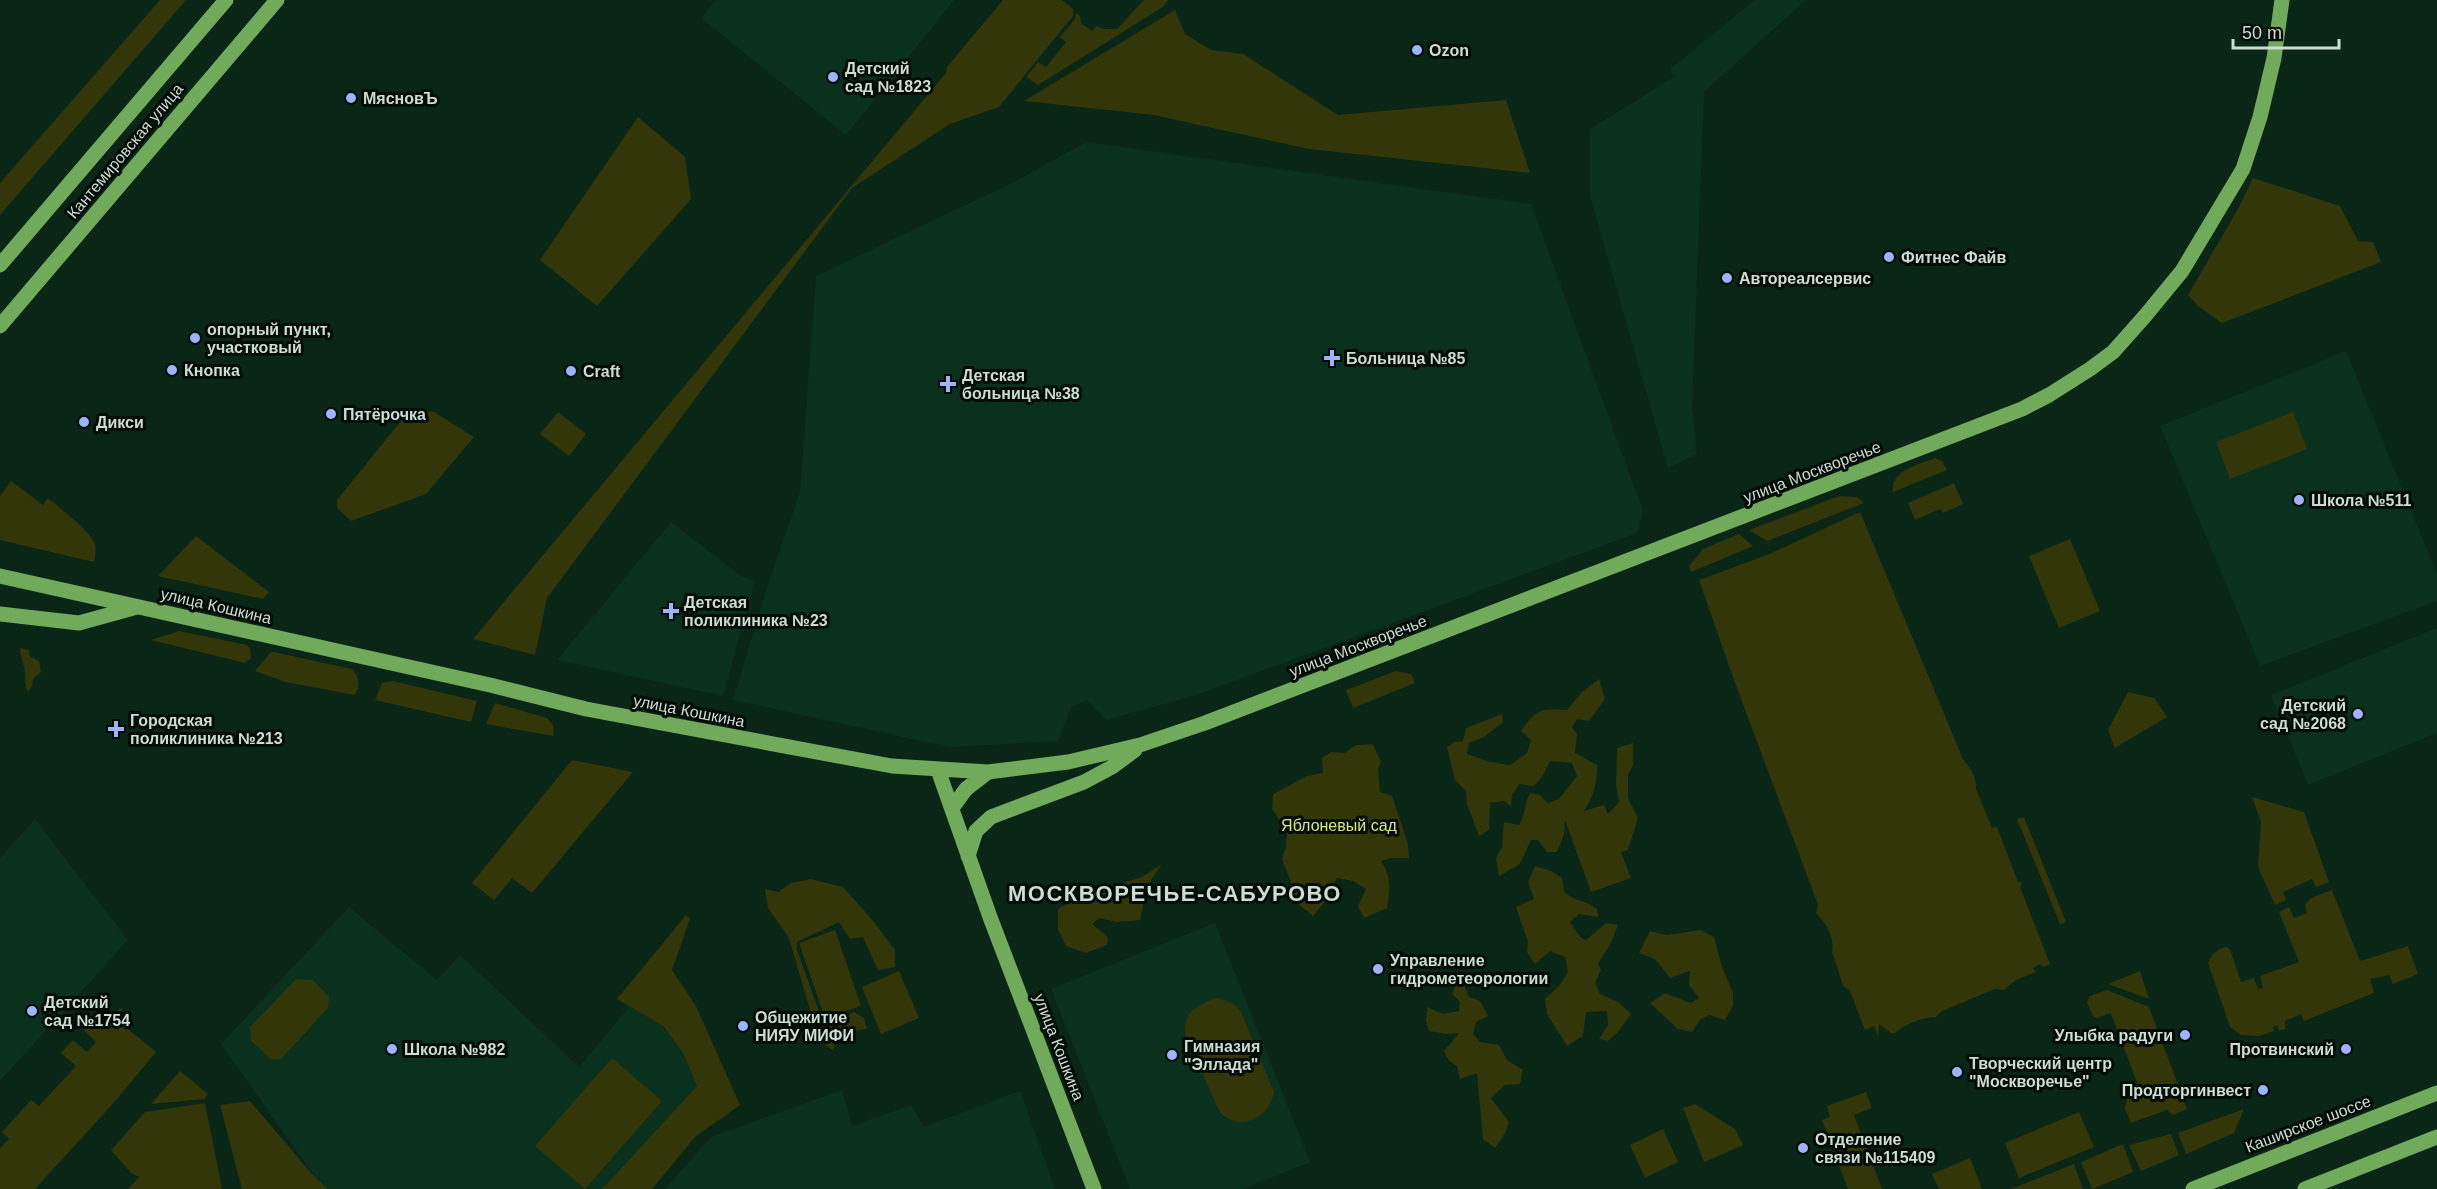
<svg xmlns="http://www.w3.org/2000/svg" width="2437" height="1189" font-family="Helvetica,sans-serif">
	<rect width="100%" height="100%" fill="#092617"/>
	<path fill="#0a311e" d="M 716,0 L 954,0 L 846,135 L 701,18 Z
		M 1755,0 L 1806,0 L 1704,92 L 1692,407 L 1697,454 L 1668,468 L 1590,196 L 1590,129 L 1674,77 L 1670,69 Z
		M 1086,142 L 1531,204 L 1643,511 L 1637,533 L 1199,694 L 1107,720 L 1087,700 L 1071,708 L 1058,741 L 949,747 L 733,700 L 769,581 L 800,492 L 816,276 L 1014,182 Z
		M 2346,351 L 2437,574 L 2437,601 L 2260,666 L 2160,426 Z
		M 671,522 L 741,576 L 755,581 L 723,696 L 557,660 Z
		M 2437,628 L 2437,733 L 2308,785 L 2271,695 Z
		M 35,819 L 128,940 L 0,1081 L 0,858 Z
		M 349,907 L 437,980 L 460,955 L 579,1067 L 630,1006 L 662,1026 L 683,1053 L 697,1086 L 602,1189 L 328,1189 L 312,1173 L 221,1044 Z
		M 1215,923 L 1310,1162 L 1242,1189 L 1130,1189 L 1051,989 Z
		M 842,1090 L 852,1126 L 911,1105 L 924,1127 L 1020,1091 L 1055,1189 L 665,1189 L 711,1137 Z"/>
	<path fill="#333608" d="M 160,0 L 186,0 L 0,215 L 0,183 Z
		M 1003,0 L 1062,0 L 1073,9 L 1073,16 L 999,107 L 950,124 L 852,188 L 547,598 L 535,655 L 473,639 L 946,73 L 947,67 Z
		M 1144,0 L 1168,0 L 1163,7 L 1038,85 L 1026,77 L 1038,62 L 1046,67 L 1066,42 L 1060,37 L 1075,19 L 1076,13 L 1080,16 L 1081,23 L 1092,31 L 1097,26 L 1103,29 L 1117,29 Z
		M 1175,10 L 1185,34 L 1211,50 L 1243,54 L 1338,115 L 1506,100 L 1530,173 L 1309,149 L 1154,115 L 1024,101 Z
		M 638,117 L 685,157 L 691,199 L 597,306 L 540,260 Z
		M 2253,178 L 2340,206 L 2358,241 L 2373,242 L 2381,262 L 2222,323 L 2198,306 L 2188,295 L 2239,207 Z
		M 420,410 L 434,412 L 474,437 L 426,494 L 351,521 L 337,508 L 337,500 L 409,411 Z
		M 558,412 L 586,434 L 569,456 L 540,434 Z
		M 2293,412 L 2307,449 L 2230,479 L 2216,442 Z
		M 1935,458 L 1942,461 L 1947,470 L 1893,492 C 1891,469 1919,465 1935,458 Z
		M 11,481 L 43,505 L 48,498 C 60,509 87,528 94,542 C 97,548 95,556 94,562 L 0,540 L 0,496 Z
		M 1954,483 L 1963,504 L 1943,513 L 1940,509 L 1915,520 L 1908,503 Z
		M 1839,496 L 1857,497 L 1864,503 L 1767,541 L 1749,530 Z
		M 1860,512 L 1963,759 C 1970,767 1977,778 1976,789 L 1992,828 L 1997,827 L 2018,882 L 2022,883 L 2020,887 L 2050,964 L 2043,967 L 2040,964 L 2033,968 L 2036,972 L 2016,980 L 2004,990 L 1995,989 L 1942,1011 L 1936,1017 C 1923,1017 1905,1024 1895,1033 L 1891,1033 L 1879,1024 L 1878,1037 L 1874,1026 L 1865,1030 L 1850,991 L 1843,986 L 1832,951 C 1835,938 1825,922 1816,913 L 1818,905 L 1734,680 L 1699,580 L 1767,555 Z
		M 1739,534 L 1753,546 L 1691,572 L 1689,566 L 1703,549 Z
		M 196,536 L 269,592 L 263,599 L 158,576 Z
		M 2070,539 L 2100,611 L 2059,628 L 2029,556 Z
		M 179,631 L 247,645 L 250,649 L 251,658 L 245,663 L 151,640 Z
		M 20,648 L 29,650 L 29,656 L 39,661 L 41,672 L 33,679 L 32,686 L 28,692 C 24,683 26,676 24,667 C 23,661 20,655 20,648 Z
		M 274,652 L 352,669 C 360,678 360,684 355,695 L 286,682 L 255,671 L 270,653 Z
		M 1396,671 L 1411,674 L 1415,683 L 1353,708 L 1346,690 Z
		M 1599,679 L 1605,699 L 1589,721 L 1577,719 L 1572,727 L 1577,734 L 1575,753 L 1597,765 C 1597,783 1594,796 1584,811 L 1604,805 L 1608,814 L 1619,802 L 1616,785 L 1617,748 L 1633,743 L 1633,765 L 1628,775 L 1628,798 L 1638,818 L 1628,850 L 1621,852 L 1631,878 L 1591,892 L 1565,820 L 1564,834 L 1557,852 L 1547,852 L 1538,840 L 1531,840 L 1520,864 L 1499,876 L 1496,858 L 1502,847 L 1504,822 L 1519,825 C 1526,813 1524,804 1530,793 L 1540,795 L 1548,803 L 1559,799 L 1577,776 L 1572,763 L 1550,761 L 1542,777 L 1534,786 L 1519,784 L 1512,795 L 1511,806 L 1504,801 L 1490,803 L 1489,830 L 1479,836 L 1467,804 L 1466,791 L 1455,780 L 1447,747 L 1455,742 L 1463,741 L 1466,728 L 1502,714 L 1503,722 L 1484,737 L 1469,743 L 1467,754 L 1490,762 L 1510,765 L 1527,753 L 1531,740 L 1521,731 C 1536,709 1542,708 1567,710 L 1582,692 Z
		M 393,681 L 477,701 L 471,722 L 375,700 L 382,683 Z
		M 2128,692 L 2154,698 L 2167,717 L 2115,748 L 2108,730 Z
		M 495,703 L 547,718 L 553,725 L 554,736 L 486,724 Z
		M 1373,744 L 1381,762 L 1378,769 L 1380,792 L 1392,796 L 1408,844 L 1409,858 L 1391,858 L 1381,861 C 1392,878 1390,889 1387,908 L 1364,918 L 1358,906 L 1366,889 L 1353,881 L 1337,878 L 1324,903 L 1313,916 L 1297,903 L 1294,890 L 1282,859 L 1286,847 L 1287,831 L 1272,809 L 1273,794 L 1307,776 L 1323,773 L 1322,758 L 1331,752 L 1345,753 L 1356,745 Z
		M 572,760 L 633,772 L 532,893 L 512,878 L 494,900 L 472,883 Z
		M 2252,797 L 2304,812 L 2329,882 L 2316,887 L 2312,879 L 2283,892 L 2286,900 L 2275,905 L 2258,867 L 2261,822 Z
		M 2024,817 L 2066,922 L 2060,924 L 2017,819 Z
		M 1162,864 L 1147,886 L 1140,920 L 1117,922 L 1099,918 L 1092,924 L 1108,937 L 1107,945 L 1086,953 L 1066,946 L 1058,929 L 1058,909 L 1086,894 L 1142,877 Z
		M 1535,866 L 1551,871 L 1562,878 L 1564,892 C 1574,901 1586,900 1597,909 L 1598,917 L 1579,914 L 1570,922 L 1580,937 L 1586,940 L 1606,923 L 1618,925 L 1611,943 L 1598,964 L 1601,970 L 1595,982 L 1600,994 L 1618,1002 L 1631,1014 L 1618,1032 L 1608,1041 L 1599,1039 L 1608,1025 L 1607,1011 L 1586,1012 L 1583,1036 L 1567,1046 L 1547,1014 L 1545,999 L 1559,986 L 1568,972 L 1565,957 L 1550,951 L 1535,964 L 1527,952 L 1528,942 L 1516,907 L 1534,899 L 1528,882 Z
		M 811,879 L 843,887 L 874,922 L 895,950 L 895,967 L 878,970 L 863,937 L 850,939 L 839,922 L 797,942 L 797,950 L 822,1020 L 837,1021 L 854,1012 L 864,1018 L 867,1029 L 842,1032 L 833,1050 L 823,1044 L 810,1010 L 789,938 L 768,908 L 765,889 L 778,892 L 791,883 Z
		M 2332,890 L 2360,961 L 2408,946 L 2418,974 L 2393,984 L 2389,975 L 2370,979 L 2374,993 L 2304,1021 L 2301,1014 L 2285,1021 L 2285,1029 L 2279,1031 L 2277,1025 L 2273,1027 L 2274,1031 L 2259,1036 L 2241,1035 L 2230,1027 L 2208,963 C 2212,954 2216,950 2225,947 L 2230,949 L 2241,982 L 2254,978 L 2258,989 L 2263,988 L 2260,976 L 2299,962 L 2279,912 L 2289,907 L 2294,918 L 2307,913 L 2305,905 L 2311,898 Z
		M 686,915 L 690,919 L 672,970 L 696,1006 L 740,1105 L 695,1137 L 652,1189 L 602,1189 L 697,1086 L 683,1053 L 663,1026 L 617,999 Z
		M 835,930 L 861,1006 L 825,1018 L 799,943 Z
		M 1701,930 L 1714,937 L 1722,967 L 1733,993 L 1733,1005 L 1725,1020 L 1709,1015 L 1700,1020 L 1692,1032 L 1678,1029 L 1650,1003 L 1665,993 L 1691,1003 L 1699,998 L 1689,985 L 1690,971 L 1670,978 L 1655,959 L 1639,953 L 1650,931 L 1666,935 Z
		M 899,971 L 919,1018 L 881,1034 L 862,987 Z
		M 2140,971 L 2149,999 L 2108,984 Z
		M 1460,975 L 1469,997 L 1480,1001 L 1488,1016 L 1476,1022 L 1473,1034 L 1480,1042 L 1499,1045 L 1507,1060 L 1523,1070 L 1520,1084 L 1505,1085 L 1491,1098 L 1509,1122 L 1505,1133 L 1495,1148 L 1483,1139 L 1477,1073 L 1460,1079 L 1457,1066 L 1449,1061 L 1444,1051 L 1459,1033 L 1446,1034 L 1429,1031 L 1426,1021 L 1427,1007 L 1443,1014 L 1459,1011 L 1460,1002 L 1452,994 Z
		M 296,979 L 313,980 L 329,997 L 328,1008 L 281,1059 L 271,1059 L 251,1041 L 250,1027 Z
		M 2107,990 L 2149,1007 L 2187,1109 L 2173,1115 L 2167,1110 L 2131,1123 L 2125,1109 L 2127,1099 L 2141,1093 L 2112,1016 L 2110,1013 L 2097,1018 L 2093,1016 L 2087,1002 L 2090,996 Z
		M 1215,998 C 1227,1000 1234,1002 1241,1012 L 1274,1092 C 1269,1119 1238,1133 1219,1111 L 1185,1034 C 1183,1011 1197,1006 1215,998 Z
		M 120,1008 L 123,1010 L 117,1020 L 156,1052 L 111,1106 L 35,1189 L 0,1189 L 0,1148 L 9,1139 L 2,1132 L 31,1100 L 39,1106 L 76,1066 L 61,1053 L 73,1040 L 87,1052 L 96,1042 L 83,1029 L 93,1020 L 103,1030 Z
		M 612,1058 L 662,1101 L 585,1189 L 535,1146 Z
		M 180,1071 L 208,1094 L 204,1099 L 151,1104 Z
		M 1866,1092 L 1872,1108 L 1854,1115 L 1882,1189 L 1848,1189 L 1822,1120 L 1830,1117 L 1827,1106 Z
		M 250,1101 L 311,1173 L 328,1189 L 242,1189 L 220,1105 Z
		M 205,1103 L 222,1189 L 128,1189 L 139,1177 L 131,1173 L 111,1150 L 145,1112 Z
		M 1695,1104 L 1735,1129 L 1743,1145 L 1704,1162 L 1683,1108 Z
		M 2244,1109 L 2234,1133 L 2186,1154 L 2178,1133 Z
		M 2079,1112 L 2094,1147 L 2019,1178 L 2005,1143 Z
		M 1663,1129 L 1678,1162 L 1645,1178 L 1630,1145 Z
		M 2171,1134 L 2179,1155 L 2141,1171 L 2129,1145 Z
		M 2123,1144 L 2133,1172 L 2092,1189 L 2081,1162 Z
		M 1970,1158 L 1982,1189 L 1939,1189 L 1932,1174 Z
		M 2074,1164 L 2083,1189 L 2011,1189 Z"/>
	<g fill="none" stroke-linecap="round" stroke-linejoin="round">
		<path stroke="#71aa5b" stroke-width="15" d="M 0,265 L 226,0
			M 0,326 L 277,0
			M 0,576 L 490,685 L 586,709 L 892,766 L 988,772 L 1068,762 L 1140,745 L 1205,723 L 2022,409 L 2049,395 L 2090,369 L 2113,352 L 2145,316 L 2182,271 L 2243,169 L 2260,117 L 2274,58 L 2282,0
			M 0,614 L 79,623 L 137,607
			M 938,770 L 990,917 L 1094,1189
			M 952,808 L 966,789 L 988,772
			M 968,856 L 976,831 L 991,817 L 1084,782 L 1112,767 L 1135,750
			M 2193,1189 L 2437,1093
			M 2305,1189 L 2437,1137"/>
	</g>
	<g fill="#9db4fd" stroke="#030c06" stroke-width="2">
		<circle cx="1417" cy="50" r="6"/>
		<circle cx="833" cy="77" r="6"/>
		<circle cx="351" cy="98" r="6"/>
		<circle cx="1889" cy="257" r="6"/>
		<circle cx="1727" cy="278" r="6"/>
		<circle cx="195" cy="338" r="6"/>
		<path d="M1329 349h6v6h6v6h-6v6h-6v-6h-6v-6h6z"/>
		<circle cx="172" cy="370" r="6"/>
		<circle cx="571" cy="371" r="6"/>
		<path d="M945 375h6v6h6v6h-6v6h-6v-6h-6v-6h6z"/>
		<circle cx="331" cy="414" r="6"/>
		<circle cx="84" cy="422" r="6"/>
		<circle cx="2299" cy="500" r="6"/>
		<path d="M668 602h6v6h6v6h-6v6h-6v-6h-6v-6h6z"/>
		<circle cx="2358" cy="714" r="6"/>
		<path d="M113 720h6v6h6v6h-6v6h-6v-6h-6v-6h6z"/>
		<circle cx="1378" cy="969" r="6"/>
		<circle cx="32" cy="1011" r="6"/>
		<circle cx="743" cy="1026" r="6"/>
		<circle cx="2185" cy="1035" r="6"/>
		<circle cx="392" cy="1049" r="6"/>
		<circle cx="2346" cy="1049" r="6"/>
		<circle cx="1172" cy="1055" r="6"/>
		<circle cx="1957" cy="1072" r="6"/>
		<circle cx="2263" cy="1090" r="6"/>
		<circle cx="1803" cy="1148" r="6"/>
	</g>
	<g text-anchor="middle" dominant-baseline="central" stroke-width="6" stroke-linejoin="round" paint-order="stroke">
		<g font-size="16" font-weight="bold" fill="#ccddd2" stroke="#030c06" text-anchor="start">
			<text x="1429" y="50">Ozon</text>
			<text x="845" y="68">Детский<tspan x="845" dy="18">сад №1823</tspan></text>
			<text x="363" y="98">МясновЪ</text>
			<text x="1901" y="257">Фитнес Файв</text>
			<text x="1739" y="278">Автореалсервис</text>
			<text x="207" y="329">опорный пункт,<tspan x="207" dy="18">участковый</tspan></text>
			<text x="1346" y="358">Больница №85</text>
			<text x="184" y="370">Кнопка</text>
			<text x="583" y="371">Craft</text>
			<text x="962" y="375">Детская<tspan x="962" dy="18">больница №38</tspan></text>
			<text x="343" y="414">Пятёрочка</text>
			<text x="96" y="422">Дикси</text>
			<text x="2311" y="500">Школа №511</text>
			<text x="684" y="602">Детская<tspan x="684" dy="18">поликлиника №23</tspan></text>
			<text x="2346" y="705" text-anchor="end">Детский<tspan x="2346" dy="18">сад №2068</tspan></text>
			<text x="130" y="720">Городская<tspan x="130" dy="18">поликлиника №213</tspan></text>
			<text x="1390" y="960">Управление<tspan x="1390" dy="18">гидрометеорологии</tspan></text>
			<text x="44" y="1002">Детский<tspan x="44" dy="18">сад №1754</tspan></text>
			<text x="755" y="1017">Общежитие<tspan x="755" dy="18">НИЯУ МИФИ</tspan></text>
			<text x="2173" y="1035" text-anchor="end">Улыбка радуги</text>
			<text x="1184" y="1046">Гимназия<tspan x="1184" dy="18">"Эллада"</tspan></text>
			<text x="404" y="1049">Школа №982</text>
			<text x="2334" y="1049" text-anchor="end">Протвинский</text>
			<text x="1969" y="1063">Творческий центр<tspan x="1969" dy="18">"Москворечье"</tspan></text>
			<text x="2251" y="1090" text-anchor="end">Продторгинвест</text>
			<text x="1815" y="1139">Отделение<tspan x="1815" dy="18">связи №115409</tspan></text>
		</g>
		<g font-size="16" fill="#ccddd2" stroke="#030c06">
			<text transform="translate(125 151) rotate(-50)">Кантемировская улица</text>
			<text transform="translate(1812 472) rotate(-21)">улица Москворечье</text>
			<text transform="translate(216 606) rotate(13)">улица Кошкина</text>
			<text transform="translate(1358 646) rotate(-21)">улица Москворечье</text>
			<text transform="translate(689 711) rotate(11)">улица Кошкина</text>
			<text transform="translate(1059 1047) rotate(69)">улица Кошкина</text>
			<text transform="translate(2308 1124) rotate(-21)">Каширское шоссе</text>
		</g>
		<g font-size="16" fill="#dde67e" stroke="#030c06">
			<text x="1339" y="825">Яблоневый сад</text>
		</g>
		<g font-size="22" font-weight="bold" letter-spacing="1.5" fill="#ccddd2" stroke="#030c06">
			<text x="1175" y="893">МОСКВОРЕЧЬЕ-САБУРОВО</text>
		</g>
	</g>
	<path d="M2233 39v9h106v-9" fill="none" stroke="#ccddd2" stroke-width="3"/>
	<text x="2242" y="39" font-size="18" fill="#ccddd2" stroke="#030c06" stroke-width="4.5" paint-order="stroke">50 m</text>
</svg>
